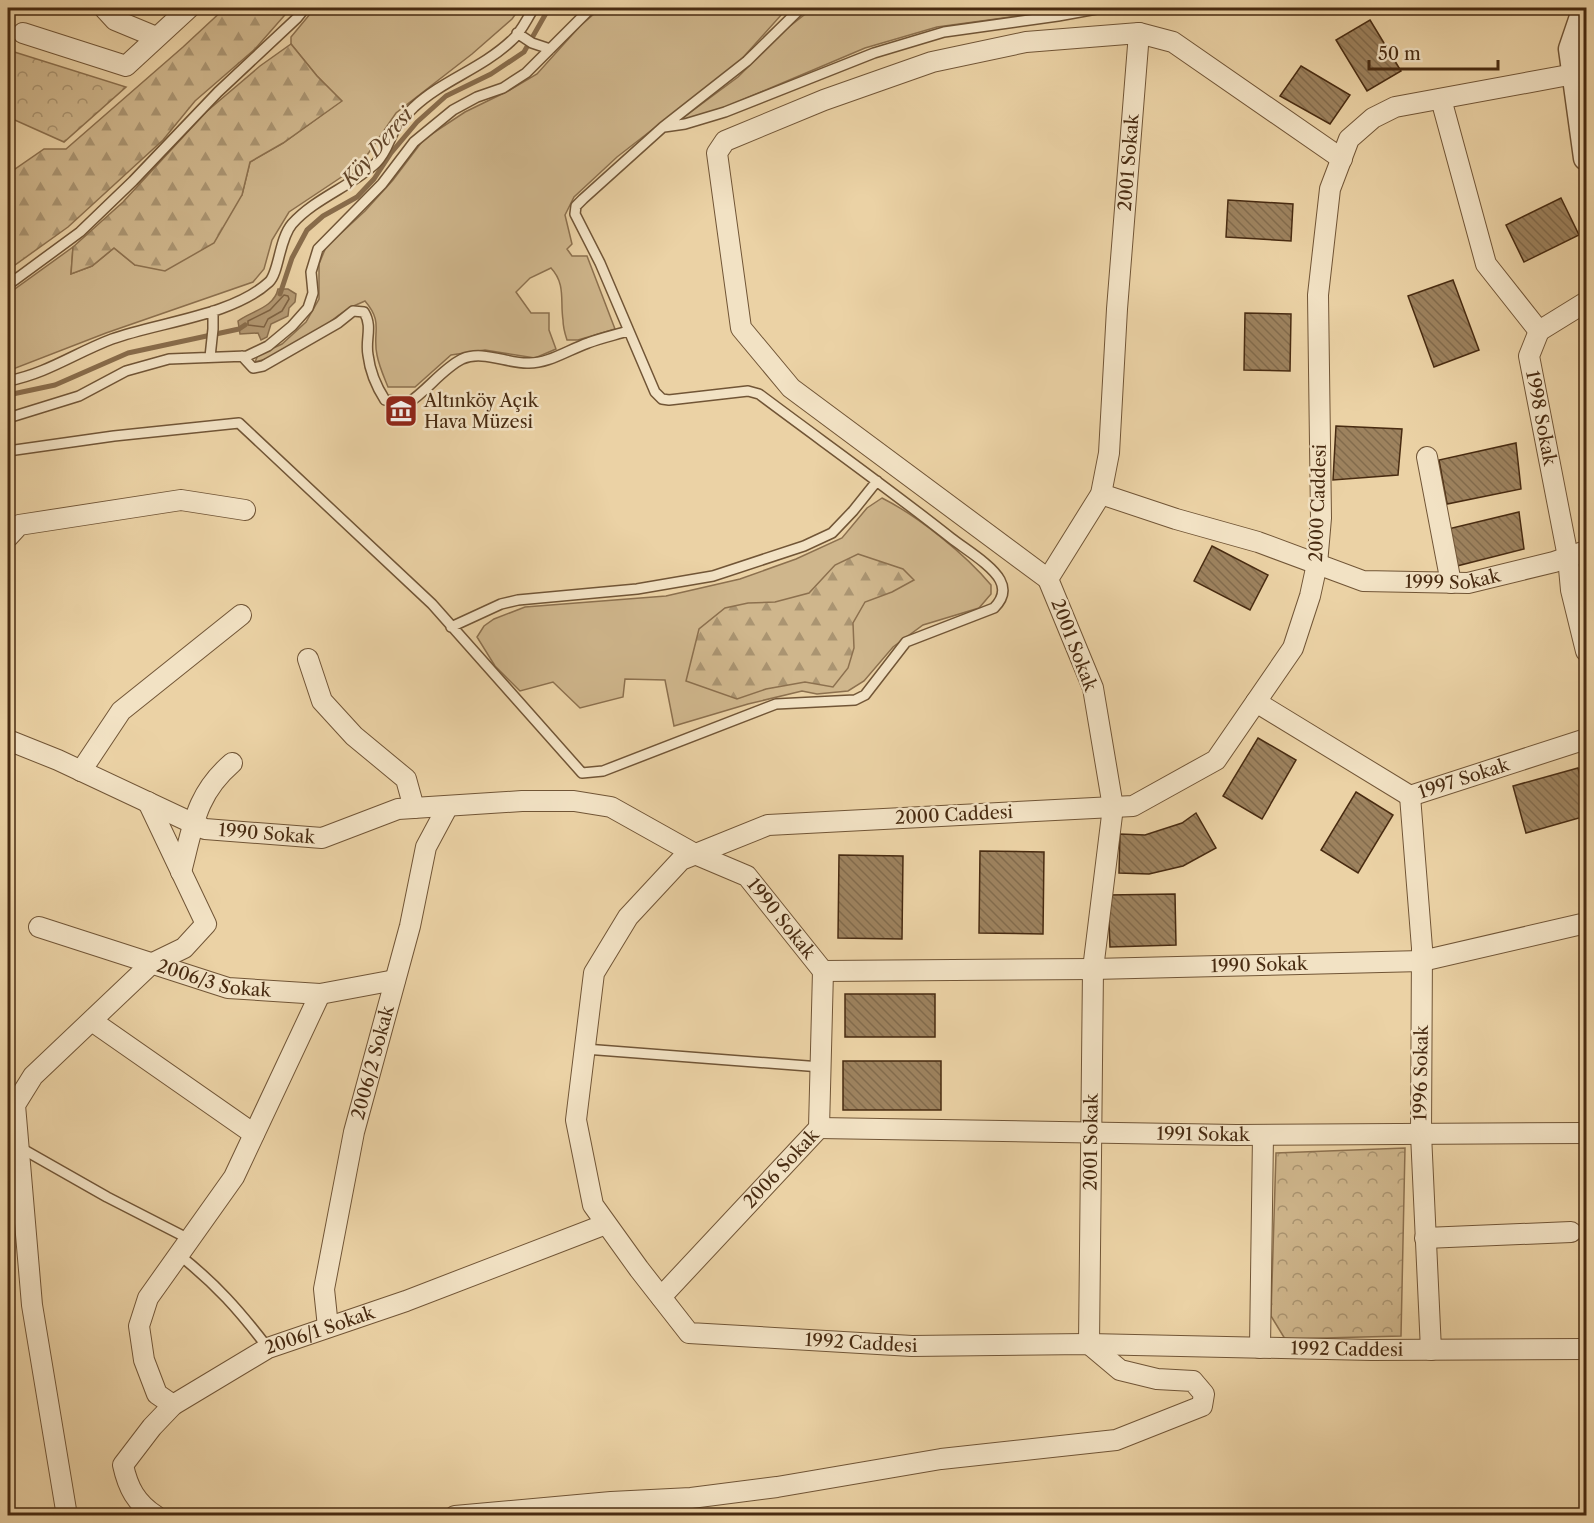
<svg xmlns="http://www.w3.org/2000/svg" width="1594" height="1523" font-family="'Libre Caslon Text',serif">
	<defs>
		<pattern id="forest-firs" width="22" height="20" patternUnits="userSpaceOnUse" patternTransform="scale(1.5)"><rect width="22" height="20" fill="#cfb68c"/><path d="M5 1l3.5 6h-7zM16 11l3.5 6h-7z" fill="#aa9471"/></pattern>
		<pattern id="park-crowns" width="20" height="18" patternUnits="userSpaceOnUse" patternTransform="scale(1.5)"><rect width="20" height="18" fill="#cfb68c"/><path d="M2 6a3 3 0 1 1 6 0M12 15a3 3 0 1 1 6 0" fill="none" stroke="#aa9471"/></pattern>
		<pattern id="building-back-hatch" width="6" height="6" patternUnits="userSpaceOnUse" patternTransform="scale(1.5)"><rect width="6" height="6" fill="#9d825e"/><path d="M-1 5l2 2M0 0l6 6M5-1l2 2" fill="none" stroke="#826b4c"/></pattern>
	</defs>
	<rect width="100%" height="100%" fill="#ebd2a5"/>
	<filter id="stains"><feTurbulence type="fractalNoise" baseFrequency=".00333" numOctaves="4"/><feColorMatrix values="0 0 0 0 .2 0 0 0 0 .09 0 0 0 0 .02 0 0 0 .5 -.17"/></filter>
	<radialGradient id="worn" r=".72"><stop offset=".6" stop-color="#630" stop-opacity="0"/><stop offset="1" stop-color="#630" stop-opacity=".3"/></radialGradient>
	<path fill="#cfb68c" stroke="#8c704e" stroke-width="1.5" d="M 315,8 L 520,8 L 512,19 L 472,54 L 396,113 L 361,164 L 289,212 L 272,240 L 264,269 L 253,282 L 106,333 L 8,371 L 8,294 L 73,247 L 71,274 L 92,266 L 114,248 L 135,265 L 242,195 L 250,162 L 283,143 L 341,101 L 317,76 L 291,44 L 291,37 Z
		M 601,8 L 790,8 L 782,14 L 738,63 L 617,157 L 574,197 L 565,215 L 572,244 L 567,249 L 572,256 L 587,256 L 615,329 L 578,340 L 567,340 C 565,334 563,327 563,320 C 560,301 566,284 551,268 L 530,278 L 516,292 L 531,313 L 549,313 L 549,330 L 556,349 L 535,358 L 485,350 L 451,355 L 415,387 L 388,387 C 384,377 379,366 377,355 C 372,332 384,323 365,301 C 342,310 336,318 318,331 C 299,343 277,357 255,362 L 258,355 L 282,344 L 306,322 L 319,299 L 319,264 L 326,247 L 365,211 L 393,180 L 424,139 L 465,112 L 508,91 L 537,74 L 580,26 Z
		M 813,8 L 1077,8 L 937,27 L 865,48 L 709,114 L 680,120 L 738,77 L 785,30 Z
		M 882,498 C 918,516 965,554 991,585 L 991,594 L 979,608 L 923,625 L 893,647 L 864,681 L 848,691 L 817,694 L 802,691 L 748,704 L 674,726 L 665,680 L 625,679 L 623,697 L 580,708 L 553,682 L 520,691 L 495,666 L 477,637 L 484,626 L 494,619 L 525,607 L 666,596 L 740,579 L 796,559 L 842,538 L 867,508 Z"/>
	<path fill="url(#forest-firs)" stroke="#8c704e" stroke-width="1.5" d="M 225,8 L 291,8 L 255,49 L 195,101 L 163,140 L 68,227 L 8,270 L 8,174 L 44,149 L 66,149 L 183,47 Z
		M 291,44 L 317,76 L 342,101 L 283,143 L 250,162 L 242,195 L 214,243 L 165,271 L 135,265 L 114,248 L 92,266 L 71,274 L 73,247 L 123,202 L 206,112 L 260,66 Z
		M 858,554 L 903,569 L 914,580 L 892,592 L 865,602 L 853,623 L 854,648 L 848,668 L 833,687 L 805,682 L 766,689 L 737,699 L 686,681 L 699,629 L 725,608 L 748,603 L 775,602 L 809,593 L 835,565 Z"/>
	<path fill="url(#park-crowns)" stroke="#8c704e" stroke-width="1.5" d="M 8,50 L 126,87 L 64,142 L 8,117 Z
		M 1405,1148 L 1401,1336 L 1285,1339 L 1271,1316 L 1276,1153 Z"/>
	<path fill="#b49973" stroke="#896d4c" stroke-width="1.5" d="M 278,289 L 288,289 L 296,294 L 295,302 L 289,308 L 288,316 L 271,324 L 267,337 L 261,340 L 258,333 L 240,334 L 238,321 C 251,311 274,308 278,289 Z"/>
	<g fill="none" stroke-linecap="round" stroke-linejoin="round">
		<path stroke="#7e6242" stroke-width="1.5" d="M 284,295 L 288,296 L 289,299 L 282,311 L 268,319 L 264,327 L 248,325 L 248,321 L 270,310 Z"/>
		<path stroke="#896d4c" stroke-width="5" d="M 280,294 L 292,258 L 307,230 L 323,216 L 357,197 L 374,179 L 391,153 L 417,122 L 446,96 L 491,74 L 524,52 L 549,8
			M 8,395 L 55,385 L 128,353 L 239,329 L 245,325"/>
	</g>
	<path fill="url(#building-back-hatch)" stroke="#482b11" stroke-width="1.5" d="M 1370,20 L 1401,71 L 1367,91 L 1336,40 Z
		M 1301,66 L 1350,95 L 1330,124 L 1280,96 Z
		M 1561,198 L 1579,235 L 1524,262 L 1506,225 Z
		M 1228,200 L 1293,204 L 1291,241 L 1226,237 Z
		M 1453,280 L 1479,350 L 1434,367 L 1408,296 Z
		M 1245,313 L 1291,314 L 1290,371 L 1244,370 Z
		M 1336,426 L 1402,429 L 1398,475 L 1333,480 Z
		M 1516,443 L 1521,489 L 1447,504 L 1439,460 Z
		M 1519,512 L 1524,549 L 1453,567 L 1448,529 Z
		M 1212,546 L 1268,575 L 1250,610 L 1194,581 Z
		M 1258,738 L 1296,760 L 1262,819 L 1223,796 Z
		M 1578,768 L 1586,799 L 1586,816 L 1526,833 L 1513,786 Z
		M 1356,792 L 1393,815 L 1358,873 L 1321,850 Z
		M 1196,813 L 1216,848 L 1183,866 L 1149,874 L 1119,873 L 1120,834 L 1145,835 L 1182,823 Z
		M 980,851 L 1044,852 L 1043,934 L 979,933 Z
		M 839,855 L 903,856 L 902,939 L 838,938 Z
		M 1175,894 L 1176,945 L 1110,947 L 1108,895 Z
		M 845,994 L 935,994 L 935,1037 L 845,1037 Z
		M 843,1061 L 941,1061 L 941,1110 L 843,1110 Z"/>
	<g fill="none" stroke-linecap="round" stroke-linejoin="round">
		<g stroke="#715536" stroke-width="12">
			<path id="service" d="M 517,33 L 532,43 L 550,49
				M 664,127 L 685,124 L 725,112 L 874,53 L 944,32 L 1058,16 L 1102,8
				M 8,285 L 80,232 L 133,181 L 218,92 L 297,18 L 305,8
				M 242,356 L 253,368 L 263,366 L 338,323 L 353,311 L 364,312 C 373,327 365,339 368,355 C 370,372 376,386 385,400 L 408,403 C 427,391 442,369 462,359 C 482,350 506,363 527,363 C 548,364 568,350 588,343 C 601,338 615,335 628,331
				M 210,357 L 213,329 L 213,311
				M 8,381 C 48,373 75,353 112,339 C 159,322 232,316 269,282 C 279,273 279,239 292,224 C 315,198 352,186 376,163 C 386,153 388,143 394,131 C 398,123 407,114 414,107 C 443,80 481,69 511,41 C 521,33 527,18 534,8
				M 8,418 L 79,396 L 126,371 L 169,359 L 247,356 L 268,346 L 292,326 L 308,308 L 313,293 L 311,272 L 318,249 L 382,184 L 414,142 L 453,110 L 477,97 L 503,88 L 526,73 L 591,8
				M 8,451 L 114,436 L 239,423 L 432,604 L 582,773 L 603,771 L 776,704 L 855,700 L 865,695 L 906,642 L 994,608 C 1002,600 1006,591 1000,580 C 992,565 965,549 951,538 C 888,488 823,442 759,394 L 748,391 L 669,400 L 662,399 L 655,392 L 600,263 L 575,214 L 576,206 L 583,199 L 663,127 L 747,61 L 801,8
				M 451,627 L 501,604 L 518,600 L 637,589 L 713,576 L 804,546 L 832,533 L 853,511 L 877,481
				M 585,1049 L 821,1067
				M 19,1147 L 107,1197 L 189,1239
				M 178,1254 C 216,1284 239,1310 268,1348"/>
		</g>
		<g stroke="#715536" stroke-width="22">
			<g id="minor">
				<path d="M 104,8 L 115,20 L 156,37"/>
				<path d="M 23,33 L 126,66 L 189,8"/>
				<path id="s1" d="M 1586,75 L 1574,74 L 1395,107 L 1373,118 L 1349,139 L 1330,189 L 1318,295 L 1321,518 L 1317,564 L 1310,596 L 1293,648 L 1216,760 L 1133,806 L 768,825 L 681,860 L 628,917 L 594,973 L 576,1120 L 593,1205 L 639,1269 L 689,1333 L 912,1346 L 1089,1344 L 1372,1350 L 1586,1349"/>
				<path d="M 1441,99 L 1486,264 L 1539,331"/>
				<path id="s2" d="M 1539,331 L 1529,356 L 1568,557 L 1571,590 L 1586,651"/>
				<path d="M 1539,331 L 1586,302"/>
				<path d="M 1427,457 L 1451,583"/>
				<path id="s3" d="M 1101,494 L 1176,519 L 1258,542 L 1363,581 L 1468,583 L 1554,562 L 1586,551"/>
				<path d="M 8,537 L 19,525 L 181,500 L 245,510"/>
				<path d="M 1048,579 L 791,388 L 741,328 L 717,153 L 725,141 L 824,100 L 932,62 L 1026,42 L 1139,33 L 1173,42 L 1342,159"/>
				<path d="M 308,659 L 322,701 L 354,736 L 406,779 L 414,808"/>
				<path id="s4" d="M 1256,702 L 1410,796 L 1586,739"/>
				<path id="s5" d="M 8,740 L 58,760 L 205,829 L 322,838 L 398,809 L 522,801 L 574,801 L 611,807 L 695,854 L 747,876 L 823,971"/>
				<path d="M 81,771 L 121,711 L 241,615"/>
				<path d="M 1410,796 L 1422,948 L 1421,1134 L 1431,1350"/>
				<path d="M 181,872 C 193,827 195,795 232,763"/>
				<path id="s6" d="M 39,927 L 228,988 L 320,994 L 395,980"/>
				<path id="s7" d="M 823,971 L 1093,969 L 1422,961 L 1586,923"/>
				<path d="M 92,1021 L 254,1134"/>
				<path id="s8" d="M 819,1128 L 1236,1135 L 1586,1133"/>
				<path d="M 1425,1238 L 1571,1232"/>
				<path id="s9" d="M 661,1297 L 819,1128 L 823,971"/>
				<path id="s10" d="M 328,1327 L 324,1289 L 354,1132 L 410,926 L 426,847 L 448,806"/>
				<path d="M 1260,1348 L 1263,1135"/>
				<path d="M 173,1405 L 157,1394 L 144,1360 L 139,1326 L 148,1298 L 234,1177 L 320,994"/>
				<path d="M 67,1516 L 32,1305 L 15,1105 L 33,1076 L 151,964 L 184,948 L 206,924 L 148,802"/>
				<path id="s11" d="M 156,1516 C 136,1503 128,1488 123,1465 L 152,1427 L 173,1405 L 268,1348 L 406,1301 L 606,1224"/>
				<path id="s12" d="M 455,1516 L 611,1502 L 691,1498 L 777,1487 L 941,1459 L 1116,1440 L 1202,1406 L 1204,1394 L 1193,1381 L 1157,1379 L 1120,1370 L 1089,1344 L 1093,969 L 1113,807 L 1093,688 L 1048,579 L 1101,494 L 1109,453 L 1117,309 L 1139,33"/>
			</g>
		</g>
		<g stroke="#715536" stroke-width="27">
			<path id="tertiary" d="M 1585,8 L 1571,49 L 1586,158"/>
		</g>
		<use href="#service" stroke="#f2e2c4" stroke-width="9"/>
		<use href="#minor" stroke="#f2e2c4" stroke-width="20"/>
		<use href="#tertiary" stroke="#f2e2c4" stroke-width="24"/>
	</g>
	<defs>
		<g id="museum-square" transform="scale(1.725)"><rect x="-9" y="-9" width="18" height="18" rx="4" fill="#8f2418" stroke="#f2e2c4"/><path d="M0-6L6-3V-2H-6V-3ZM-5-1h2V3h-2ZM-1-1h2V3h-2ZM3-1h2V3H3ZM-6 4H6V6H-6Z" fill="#fff"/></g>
	</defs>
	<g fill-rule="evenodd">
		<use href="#museum-square" x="401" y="411"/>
	</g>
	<g text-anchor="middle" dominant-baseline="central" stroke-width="5" stroke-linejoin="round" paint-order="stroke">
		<g font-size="18" fill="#482b11" stroke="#f2e2c4">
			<text stroke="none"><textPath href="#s12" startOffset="2112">2001 Sokak</textPath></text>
			<text stroke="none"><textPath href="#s2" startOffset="90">1998 Sokak</textPath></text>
			<text transform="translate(1318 503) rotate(-88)">2000 Caddesi</text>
			<text stroke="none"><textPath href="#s3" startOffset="366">1999 Sokak</textPath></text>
			<text transform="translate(1074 645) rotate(69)">2001 Sokak</text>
			<text stroke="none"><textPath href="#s4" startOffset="237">1997 Sokak</textPath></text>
			<text transform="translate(954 815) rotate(-3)">2000 Caddesi</text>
			<text stroke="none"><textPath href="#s5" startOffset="278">1990 Sokak</textPath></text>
			<text stroke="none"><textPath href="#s5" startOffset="836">1990 Sokak</textPath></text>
			<text stroke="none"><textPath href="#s7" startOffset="436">1990 Sokak</textPath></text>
			<text stroke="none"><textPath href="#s6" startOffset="183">2006/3 Sokak</textPath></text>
			<text stroke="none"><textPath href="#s10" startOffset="270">2006/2 Sokak</textPath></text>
			<text transform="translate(1421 1073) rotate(-89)">1996 Sokak</text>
			<text stroke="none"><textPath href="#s8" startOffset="384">1991 Sokak</textPath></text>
			<text stroke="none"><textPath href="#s12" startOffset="1104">2001 Sokak</textPath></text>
			<text stroke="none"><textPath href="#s9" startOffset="176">2006 Sokak</textPath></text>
			<text stroke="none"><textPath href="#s11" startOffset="306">2006/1 Sokak</textPath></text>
			<text stroke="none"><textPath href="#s1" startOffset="2168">1992 Caddesi</textPath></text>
			<text stroke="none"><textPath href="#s1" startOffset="2654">1992 Caddesi</textPath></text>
		</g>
		<g font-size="18" fill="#482b11" stroke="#f2e2c4" text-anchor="start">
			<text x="424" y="401">Altınköy Açık<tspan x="424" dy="21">Hava Müzesi</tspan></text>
		</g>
		<g font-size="20" font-style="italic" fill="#63462a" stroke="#f2e2c4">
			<text transform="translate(377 147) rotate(-49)">Köy Deresi</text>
		</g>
	</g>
	<rect width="1594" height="1523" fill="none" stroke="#ebd2a5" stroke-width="30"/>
	<rect x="9" y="9" width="1576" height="1505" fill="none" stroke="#482b11" stroke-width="3"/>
	<rect x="15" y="15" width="1564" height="1493" fill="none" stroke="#482b11" stroke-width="1.5"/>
	<path d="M1369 60v9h129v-9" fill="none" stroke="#482b11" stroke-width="3"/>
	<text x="1378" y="60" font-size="18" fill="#482b11" stroke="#f2e2c4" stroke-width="4.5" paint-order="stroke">50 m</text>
	<rect width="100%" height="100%" filter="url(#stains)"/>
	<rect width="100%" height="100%" fill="url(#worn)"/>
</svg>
